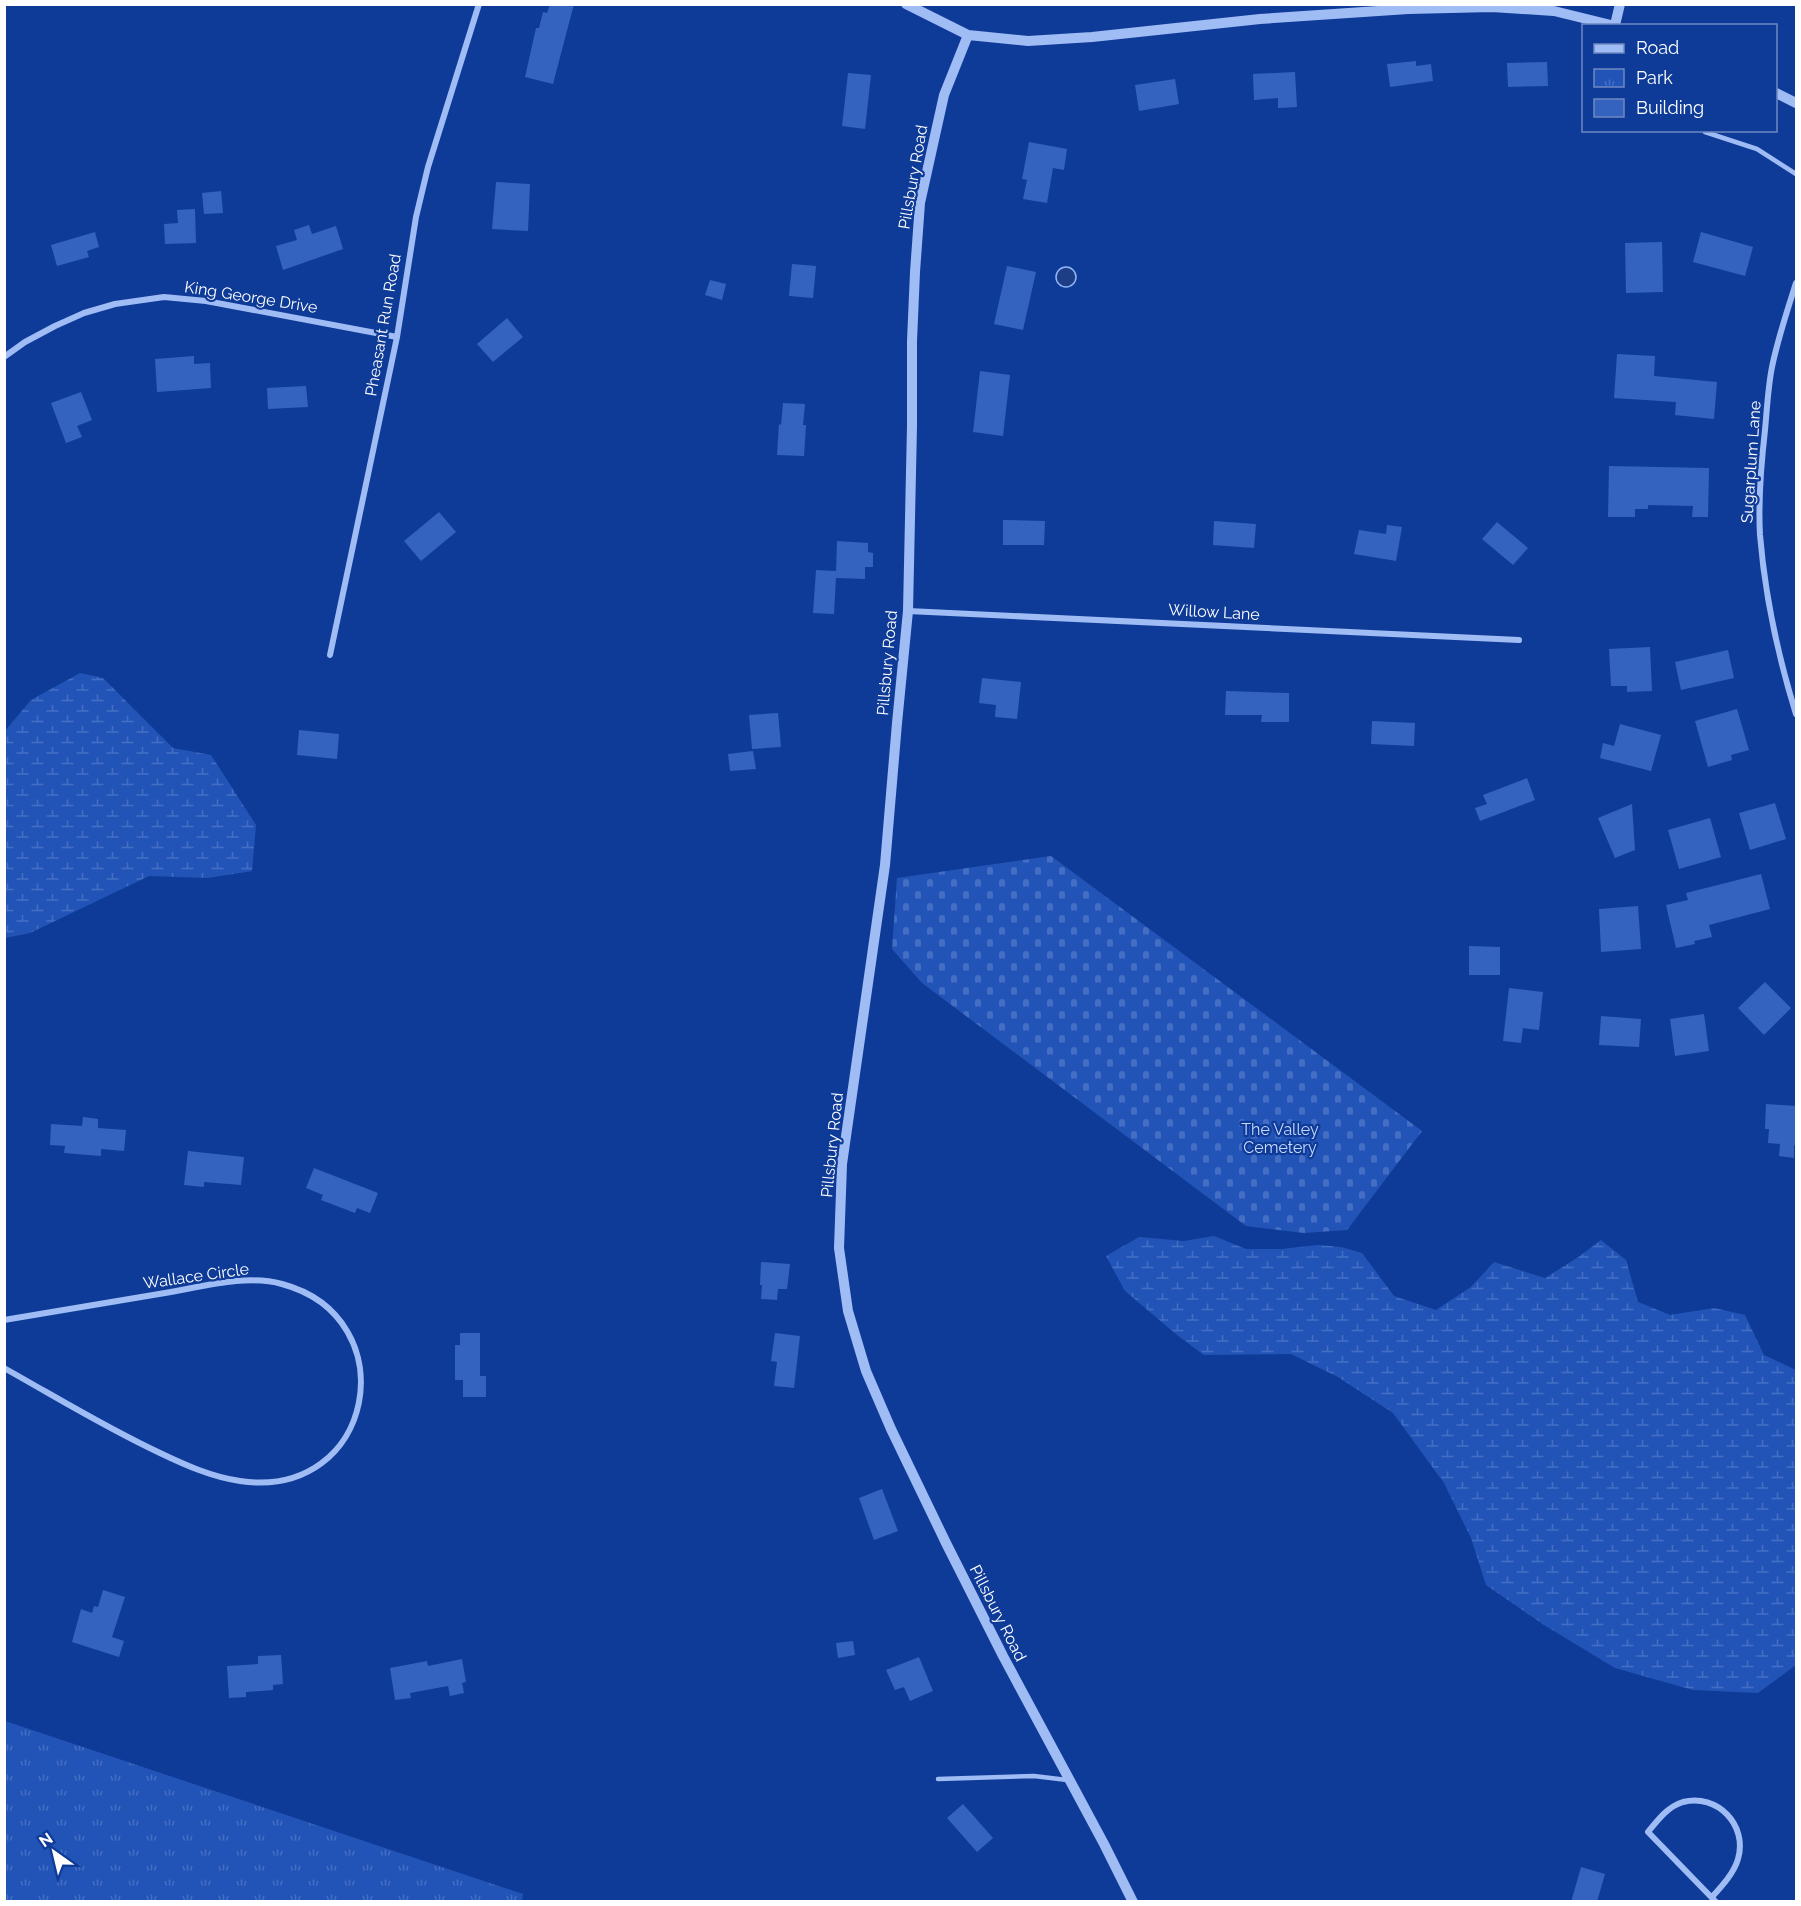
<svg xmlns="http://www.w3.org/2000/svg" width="1801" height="1906" font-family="Raleway,sans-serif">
	<defs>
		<pattern id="wetland-marsh" width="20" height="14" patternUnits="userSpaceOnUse" patternTransform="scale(1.5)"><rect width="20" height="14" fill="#2254b8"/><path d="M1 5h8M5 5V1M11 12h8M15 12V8" fill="none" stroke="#436ec3"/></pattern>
		<pattern id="cemetery-stones" width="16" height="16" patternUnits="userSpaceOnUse" patternTransform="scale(1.5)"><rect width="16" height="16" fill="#2254b8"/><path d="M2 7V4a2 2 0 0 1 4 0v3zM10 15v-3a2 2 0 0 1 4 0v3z" fill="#436ec3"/></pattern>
		<pattern id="park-tufts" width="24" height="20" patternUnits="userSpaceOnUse" patternTransform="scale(1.5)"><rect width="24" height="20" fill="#2254b8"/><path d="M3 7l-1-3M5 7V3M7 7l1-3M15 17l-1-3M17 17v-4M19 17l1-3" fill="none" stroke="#436ec3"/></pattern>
	</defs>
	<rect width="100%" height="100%" fill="#0f3b98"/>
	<path fill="url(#wetland-marsh)" d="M 80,673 L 103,678 L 173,748 L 211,755 L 256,825 L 252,871 L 208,878 L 149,876 L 30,933 L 5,938 L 5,731 L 31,700 Z
		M 1214,1236 L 1246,1249 L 1282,1249 L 1318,1245 L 1341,1247 L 1362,1253 L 1394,1296 L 1436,1310 L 1471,1287 L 1494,1262 L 1545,1278 L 1577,1258 L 1601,1240 L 1626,1260 L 1638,1302 L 1670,1315 L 1714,1308 L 1745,1315 L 1764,1355 L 1796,1370 L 1796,1665 L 1758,1693 L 1693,1690 L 1615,1668 L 1544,1625 L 1486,1585 L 1471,1538 L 1444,1483 L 1393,1413 L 1338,1377 L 1291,1354 L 1204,1355 L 1177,1335 L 1125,1291 L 1106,1256 L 1139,1237 L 1184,1241 Z"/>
	<path fill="url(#cemetery-stones)" d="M 1051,856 L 1422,1131 L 1347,1230 L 1304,1233 L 1246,1226 L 922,983 L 892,949 L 897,878 Z"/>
	<path fill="url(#park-tufts)" d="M 5,1721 L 523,1894 L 522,1901 L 5,1901 Z"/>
	<path fill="#1d3d84" stroke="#91b5f8" stroke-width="1.5" d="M1056 277a10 10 0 1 1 20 0a10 10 0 1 1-20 0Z"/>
	<path fill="#3462bf" d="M 550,4 L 574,4 L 553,84 L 525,77 L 536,28 L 539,28 L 543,12 L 547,13 Z
		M 1416,61 L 1416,66 L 1431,64 L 1433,81 L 1390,87 L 1387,64 Z
		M 1547,62 L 1548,86 L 1508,87 L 1507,63 Z
		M 1295,72 L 1297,107 L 1278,108 L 1278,98 L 1254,100 L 1253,74 Z
		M 848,73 L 871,75 L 865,129 L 842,126 Z
		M 1175,79 L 1179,104 L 1139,111 L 1135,85 Z
		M 1029,142 L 1067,149 L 1064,170 L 1053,168 L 1047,203 L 1023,199 L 1027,180 L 1022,179 Z
		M 496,182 L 530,184 L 528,231 L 492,229 Z
		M 221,191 L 223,213 L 204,214 L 202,193 Z
		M 195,209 L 196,243 L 165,244 L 164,224 L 178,223 L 177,210 Z
		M 309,225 L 312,234 L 336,226 L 343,249 L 283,270 L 276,246 L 297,240 L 294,230 Z
		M 95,232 L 99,247 L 87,251 L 89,257 L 57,266 L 51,245 Z
		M 1701,232 L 1753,247 L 1745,276 L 1693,262 Z
		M 1662,242 L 1663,292 L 1626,293 L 1625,243 Z
		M 792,264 L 816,266 L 813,298 L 789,296 Z
		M 1007,266 L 1036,272 L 1023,330 L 994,324 Z
		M 710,280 L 726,284 L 722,300 L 705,295 Z
		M 507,318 L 523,337 L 493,362 L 477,344 Z
		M 1617,354 L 1655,356 L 1654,376 L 1717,382 L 1714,419 L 1675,415 L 1676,402 L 1614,398 Z
		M 194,356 L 194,364 L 210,363 L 211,388 L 157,392 L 155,359 Z
		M 980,371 L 1010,375 L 1003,436 L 973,432 Z
		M 306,386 L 308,407 L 268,409 L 267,388 Z
		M 81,392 L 92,420 L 77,426 L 82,437 L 66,443 L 51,403 Z
		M 783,403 L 805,404 L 803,425 L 806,425 L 804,456 L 777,455 L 779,424 L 781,425 Z
		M 1609,466 L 1709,468 L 1708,517 L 1692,517 L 1693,506 L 1648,505 L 1648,509 L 1635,509 L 1635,517 L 1608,517 Z
		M 439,512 L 456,532 L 421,561 L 404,541 Z
		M 1003,520 L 1045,521 L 1044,545 L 1003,545 Z
		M 1214,521 L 1256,524 L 1254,548 L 1213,545 Z
		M 1497,522 L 1528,548 L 1513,565 L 1482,539 Z
		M 1387,525 L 1402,527 L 1396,561 L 1354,554 L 1359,530 L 1386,534 Z
		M 837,541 L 868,543 L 868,552 L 873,553 L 873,567 L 865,567 L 865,579 L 836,578 L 834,614 L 813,613 L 816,570 L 836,571 Z
		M 1650,647 L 1652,691 L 1627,692 L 1627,686 L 1611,686 L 1609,649 Z
		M 1728,650 L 1734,678 L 1681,690 L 1675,662 Z
		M 982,678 L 1021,682 L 1017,719 L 995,717 L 996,705 L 979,703 Z
		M 1226,691 L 1289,693 L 1289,722 L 1261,722 L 1262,715 L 1225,715 Z
		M 1737,709 L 1749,750 L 1731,755 L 1732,760 L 1708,767 L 1695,721 Z
		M 778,713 L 781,747 L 752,749 L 749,715 Z
		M 1372,721 L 1415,723 L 1414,746 L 1371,744 Z
		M 1620,724 L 1661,735 L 1651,771 L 1600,758 L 1603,743 L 1614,746 Z
		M 299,730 L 339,734 L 337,759 L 297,755 Z
		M 753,751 L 756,769 L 730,771 L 728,754 Z
		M 1527,778 L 1535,800 L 1480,821 L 1475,808 L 1487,804 L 1483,795 Z
		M 1775,803 L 1786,839 L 1750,850 L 1739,813 Z
		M 1632,804 L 1635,850 L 1615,858 L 1598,818 Z
		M 1710,818 L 1721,857 L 1679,869 L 1668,830 Z
		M 1761,874 L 1770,909 L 1709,925 L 1712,937 L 1694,941 L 1695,944 L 1676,948 L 1666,905 L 1688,900 L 1686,893 Z
		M 1638,906 L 1641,949 L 1601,952 L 1599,909 Z
		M 1469,946 L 1500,947 L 1500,975 L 1469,975 Z
		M 1765,982 L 1791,1008 L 1764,1035 L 1738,1008 Z
		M 1509,988 L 1543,992 L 1539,1030 L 1523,1028 L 1521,1043 L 1503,1041 Z
		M 1704,1014 L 1709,1051 L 1675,1056 L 1670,1019 Z
		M 1601,1016 L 1641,1019 L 1639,1047 L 1599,1045 Z
		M 1766,1104 L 1797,1106 L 1797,1146 L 1794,1145 L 1794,1158 L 1779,1156 L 1780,1144 L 1768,1143 L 1769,1129 L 1765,1129 Z
		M 83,1117 L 98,1119 L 98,1128 L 126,1130 L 124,1151 L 101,1149 L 101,1156 L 64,1153 L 65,1146 L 50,1145 L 51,1124 L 82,1126 Z
		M 188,1151 L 244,1157 L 241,1185 L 204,1182 L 204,1187 L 184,1185 Z
		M 314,1168 L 378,1193 L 370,1213 L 357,1208 L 355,1213 L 321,1200 L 323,1195 L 306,1188 Z
		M 761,1262 L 790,1264 L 787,1289 L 778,1289 L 777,1300 L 761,1299 L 762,1285 L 760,1285 Z
		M 460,1333 L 480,1333 L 480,1376 L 486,1376 L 486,1397 L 463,1397 L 463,1380 L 455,1380 L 455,1345 L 460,1345 Z
		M 775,1333 L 800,1336 L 794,1388 L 774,1386 L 777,1362 L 771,1361 Z
		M 882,1489 L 898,1531 L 874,1540 L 859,1498 Z
		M 103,1590 L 125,1597 L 112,1637 L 124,1641 L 119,1657 L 72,1642 L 81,1609 L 92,1613 L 94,1606 L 98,1607 Z
		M 853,1641 L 855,1655 L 838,1658 L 836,1643 Z
		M 281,1655 L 283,1684 L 273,1685 L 273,1690 L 246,1692 L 246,1697 L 229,1698 L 227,1666 L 258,1664 L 258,1656 Z
		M 919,1657 L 933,1691 L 910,1701 L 904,1687 L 895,1690 L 886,1670 Z
		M 462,1659 L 466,1682 L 462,1683 L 464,1693 L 450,1696 L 448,1686 L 410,1693 L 411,1698 L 395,1700 L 390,1668 L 427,1661 L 428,1666 Z
		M 963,1804 L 993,1838 L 977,1852 L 947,1818 Z
		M 1581,1867 L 1605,1874 L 1597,1902 L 1571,1902 Z"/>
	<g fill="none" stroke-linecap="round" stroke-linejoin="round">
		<path stroke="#a0bcf5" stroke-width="4.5" d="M 1705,132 L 1757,149 L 1796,174
			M 938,1779 L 1034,1776 L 1067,1780"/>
		<path stroke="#a0bcf5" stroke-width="6" d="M 1796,283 C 1787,311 1778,338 1772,367 C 1768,387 1767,409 1765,430 C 1761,465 1758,500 1760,535 C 1765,596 1778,656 1796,714
			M 4,357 L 25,342 L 55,326 L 84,313 L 115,304 L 164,297 L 206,301 L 397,337
			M 908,611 L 1519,640
			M 330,655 L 397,337 L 416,217 L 428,167 L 479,4
			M 4,1320 C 58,1311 112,1302 165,1293 C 202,1287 245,1274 282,1284 C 408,1318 375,1501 240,1481 C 212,1477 185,1465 160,1453 C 106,1428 56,1397 4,1368
			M 1712,1897 C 1722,1886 1734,1873 1738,1859 C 1748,1825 1717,1793 1683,1802 C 1667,1807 1658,1820 1648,1832 L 1716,1902"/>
		<path stroke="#a0bcf5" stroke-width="10" d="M 906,4 L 968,35 L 1028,41 L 1092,37 L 1260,19 L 1408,9 L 1492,7 L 1554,11 L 1615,26
			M 1615,25 L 1620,4
			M 968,35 L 944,95 L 920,203 L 915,272 L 912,341 L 912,426 L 908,611 L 897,723 L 885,865 L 842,1164 L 839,1248 L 848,1311 L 866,1371 L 891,1429 L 946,1543 L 1003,1656 L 1104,1844 L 1133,1902
			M 1776,93 L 1796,103"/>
	</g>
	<g text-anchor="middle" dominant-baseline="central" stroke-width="4.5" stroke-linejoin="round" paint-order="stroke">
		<g font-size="16" fill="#fff" stroke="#0f3b98">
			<text transform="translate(913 177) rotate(-80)">Pillsbury Road</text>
			<text transform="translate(251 297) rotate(9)">King George Drive</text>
			<text transform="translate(383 325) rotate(-80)">Pheasant Run Road</text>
			<text transform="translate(1751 462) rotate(-86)">Sugarplum Lane</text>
			<text transform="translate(1214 612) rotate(3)">Willow Lane</text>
			<text transform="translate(887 663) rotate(-85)">Pillsbury Road</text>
			<text transform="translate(832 1145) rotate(-84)">Pillsbury Road</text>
			<text transform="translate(196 1276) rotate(-8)">Wallace Circle</text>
			<text transform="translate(998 1613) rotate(63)">Pillsbury Road</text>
		</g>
		<g font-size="16" fill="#c8dafe" stroke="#0f3b98">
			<text x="1280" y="1129">The Valley<tspan x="1280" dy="18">Cemetery</tspan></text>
		</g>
	</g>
	<rect width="1801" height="1906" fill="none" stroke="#ffffff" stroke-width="12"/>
	<rect x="1582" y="24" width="195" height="108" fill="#0f3b98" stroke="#6f89c1" stroke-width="1.5"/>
	<rect x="1594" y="44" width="30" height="9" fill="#a0bcf5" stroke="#6f89c1" stroke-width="1.5"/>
	<text x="1636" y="54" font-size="18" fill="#ffffff">Road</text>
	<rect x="1594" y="69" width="30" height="18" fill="url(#park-tufts)" stroke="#6f89c1" stroke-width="1.5"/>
	<text x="1636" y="84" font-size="18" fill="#ffffff">Park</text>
	<rect x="1594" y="99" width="30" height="18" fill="#3462bf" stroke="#6f89c1" stroke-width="1.5"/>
	<text x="1636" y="114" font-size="18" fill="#ffffff">Building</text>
	<g transform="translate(54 1852) rotate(326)" stroke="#0f3b98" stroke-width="4.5" paint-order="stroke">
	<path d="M0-4.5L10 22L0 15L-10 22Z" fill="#ffffff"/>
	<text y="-9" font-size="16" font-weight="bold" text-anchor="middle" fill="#ffffff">N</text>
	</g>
</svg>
